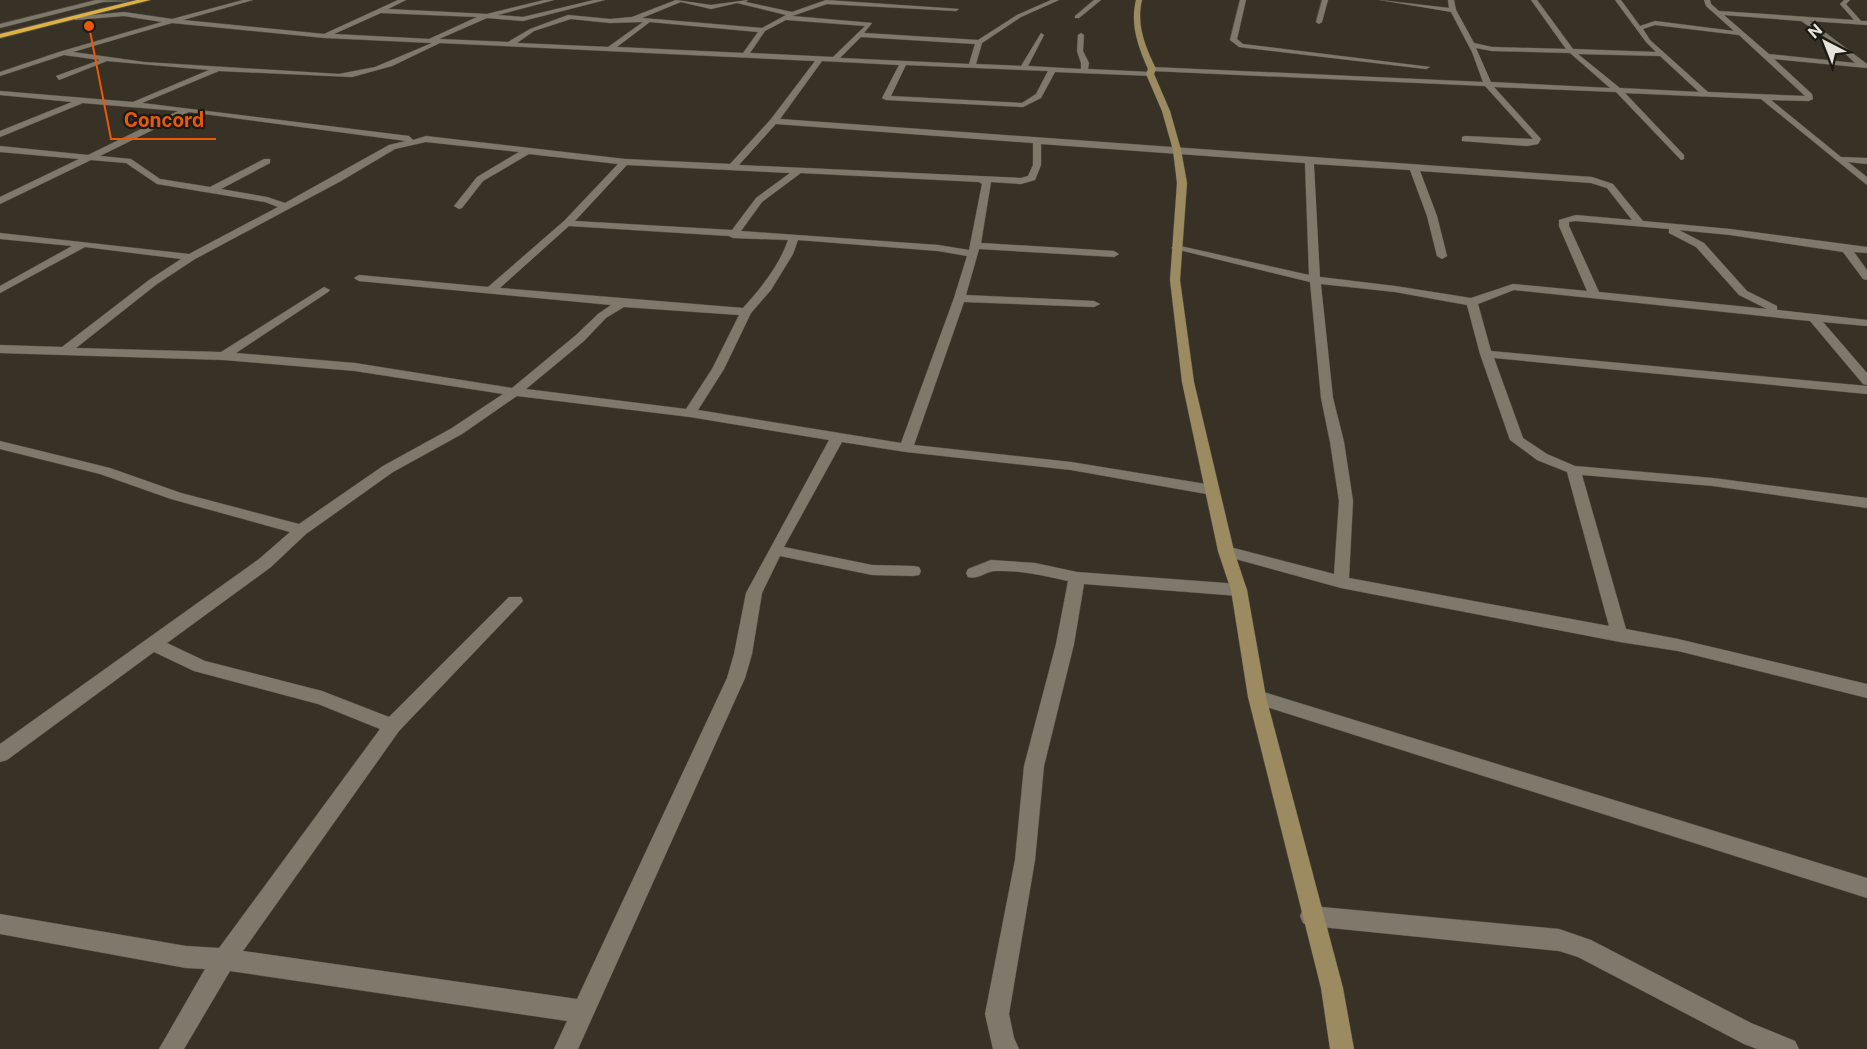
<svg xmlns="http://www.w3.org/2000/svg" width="1867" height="1049" font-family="'Public Sans',sans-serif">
	<rect width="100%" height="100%" fill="#373126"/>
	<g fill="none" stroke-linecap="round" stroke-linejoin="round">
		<g stroke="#524e44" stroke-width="1">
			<path id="street" d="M 96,0 L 130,1 L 103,2 L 0,28 L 0,24 Z
				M 243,0 L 253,0 L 183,20 L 324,34 L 398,0 L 406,0 L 388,9 L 487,14 L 544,0 L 554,0 L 498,15 L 523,17 L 594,0 L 605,0 L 523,21 L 487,18 L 439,39 L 508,42 L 530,29 L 568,15 L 610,19 L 632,17 L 676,0 L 711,5 L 748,0 L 746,2 L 792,12 L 826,0 L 959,9 L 956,11 L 827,4 L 792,16 L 872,23 L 864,33 L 978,40 L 1017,15 L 1051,0 L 1059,0 L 1021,17 L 982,43 L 976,64 L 1021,66 L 1041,33 L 1044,35 L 1028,66 L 1081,69 L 1081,63 L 1077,51 L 1078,35 L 1081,33 L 1084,35 L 1083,51 L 1089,63 L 1088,69 L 1150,72 L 1153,76 L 1055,72 L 1041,98 L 1023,107 L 886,100 L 882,98 L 899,65 L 822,61 L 780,119 L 1592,177 L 1613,184 L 1643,221 L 1730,229 L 1867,247 L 1867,253 L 1854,252 L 1867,270 L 1867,280 L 1863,279 L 1843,252 L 1730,235 L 1679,230 L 1704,243 L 1747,291 L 1777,306 L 1777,310 L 1867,320 L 1867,326 L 1823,322 L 1867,373 L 1867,385 L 1863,384 L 1810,321 L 1514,290 L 1478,304 L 1491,351 L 1867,386 L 1867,394 L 1494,358 L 1523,438 L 1547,454 L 1575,466 L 1713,478 L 1867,498 L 1867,508 L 1713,486 L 1582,475 L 1626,629 L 1678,639 L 1867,684 L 1867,698 L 1678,651 L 1620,642 L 1341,588 L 1221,555 L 1218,551 L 1221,547 L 1226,546 L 1334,574 L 1339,501 L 1330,442 L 1321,398 L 1310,282 L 1171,248 L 1176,245 L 1309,275 L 1305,163 L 1041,144 L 1041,165 L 1035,180 L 1021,184 L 991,182 L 981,243 L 1114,251 L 1119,254 L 1114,257 L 979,249 L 966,295 L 1094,301 L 1100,304 L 1094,307 L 964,302 L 914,445 L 1071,462 L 1212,485 L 1217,487 L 1219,490 L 1217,493 L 1212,495 L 1071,470 L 906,452 L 842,442 L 784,547 L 872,565 L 913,566 L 919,567 L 921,571 L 919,575 L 913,576 L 872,575 L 780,556 L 762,593 L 752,654 L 745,678 L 578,1049 L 554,1049 L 567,1021 L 230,971 L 184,1049 L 159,1049 L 205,969 L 186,968 L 0,934 L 0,914 L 186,946 L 219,948 L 380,729 L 318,704 L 194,671 L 154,652 L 7,760 L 0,762 L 0,744 L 259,559 L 290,532 L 171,499 L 100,474 L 0,449 L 0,441 L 110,468 L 181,493 L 299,524 L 383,466 L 452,428 L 503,394 L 355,371 L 224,360 L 0,353 L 0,345 L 62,347 L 149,280 L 181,259 L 85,247 L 0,293 L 0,286 L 72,246 L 0,239 L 0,233 L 189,254 L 278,207 L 265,202 L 157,184 L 126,163 L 91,160 L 0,204 L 0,197 L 79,159 L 0,152 L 0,146 L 88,155 L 178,111 L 83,103 L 0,137 L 0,131 L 72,102 L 0,95 L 0,91 L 133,102 L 209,70 L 107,61 L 59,80 L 56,76 L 100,60 L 64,55 L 0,76 L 0,72 L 59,52 L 162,22 L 124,16 L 75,20 L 73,17 L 124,12 L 172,19 ZM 681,2 L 711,9 L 737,3 L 786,15 L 762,28 L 642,18 ZM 381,13 L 477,17 L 429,39 L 334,34 ZM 571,19 L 610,23 L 643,22 L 608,47 L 517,43 L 534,31 ZM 786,20 L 787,20 L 865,26 L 833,57 L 750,53 L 765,31 ZM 650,22 L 758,32 L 743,53 L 617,47 ZM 172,23 L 325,38 L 432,43 L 375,67 L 339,74 L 144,62 L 73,52 ZM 861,37 L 975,44 L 969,64 L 840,58 ZM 440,43 L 815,61 L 771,119 L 730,164 L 625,159 L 426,136 L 413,140 L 409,136 L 142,103 L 219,71 L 352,77 L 392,66 ZM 906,65 L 1048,71 L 1036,94 L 1022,103 L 891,96 ZM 189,112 L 406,141 L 389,145 L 285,203 L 267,197 L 221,189 L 270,163 L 270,159 L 264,159 L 210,187 L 160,179 L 131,159 L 100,156 ZM 776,124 L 1033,143 L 1033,165 L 1028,176 L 1021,178 L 739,165 ZM 426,142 L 519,152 L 477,177 L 454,206 L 459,209 L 462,208 L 483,181 L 529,154 L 618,164 L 564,221 L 488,287 L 359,275 L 354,278 L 359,281 L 611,305 L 598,314 L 576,335 L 512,388 L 355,363 L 236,353 L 328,292 L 330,290 L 324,287 L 221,352 L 76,348 L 157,284 L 195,259 L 341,181 L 395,149 ZM 1314,164 L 1410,170 L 1427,216 L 1437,256 L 1442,259 L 1447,256 L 1437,216 L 1420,171 L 1591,183 L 1607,188 L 1632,220 L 1576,215 L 1559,220 L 1559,226 L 1587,291 L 1513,284 L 1471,298 L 1395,286 L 1320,277 ZM 627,165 L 790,173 L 756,198 L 732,230 L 575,221 ZM 801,173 L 979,182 L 982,184 L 969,250 L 938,245 L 741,231 L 762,202 ZM 1576,221 L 1669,229 L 1669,233 L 1696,247 L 1739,295 L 1767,309 L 1599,292 L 1569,226 L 1569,222 ZM 569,226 L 729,236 L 733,238 L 788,240 C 779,266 761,288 743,308 L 500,288 ZM 798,240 L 938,251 L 967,256 L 954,298 L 901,443 L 698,410 L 724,369 L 751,313 L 771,290 L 793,254 ZM 1321,284 L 1395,292 L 1467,305 L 1480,354 L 1510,440 L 1537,460 L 1567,472 L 1609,626 L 1349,578 L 1353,501 L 1344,442 L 1333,398 ZM 624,307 L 739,315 L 712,369 L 686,409 L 526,389 L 584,341 L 606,318 ZM 517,396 L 690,417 L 829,440 L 746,593 L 734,654 L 727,678 L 577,999 L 243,951 L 399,731 L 523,601 L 521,597 L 509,597 L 389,717 L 322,691 L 205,661 L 167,643 L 271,567 L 306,534 L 393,472 L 462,434 Z
				M 1094,0 L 1101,0 L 1079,18 L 1075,18 L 1075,16 Z
				M 1240,0 L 1246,0 L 1237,39 L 1243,44 L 1430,67 L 1426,69 L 1239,47 L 1230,40 Z
				M 1322,0 L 1328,0 L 1322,22 L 1319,24 L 1316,22 Z
				M 1380,0 L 1449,8 L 1448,0 L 1454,0 L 1456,10 L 1474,43 L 1492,47 L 1566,49 L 1531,0 L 1537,0 L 1573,49 L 1656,52 L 1646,42 L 1615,0 L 1621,0 L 1640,26 L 1655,21 L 1734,31 L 1706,6 L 1704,0 L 1710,0 L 1711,4 L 1719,11 L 1854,20 L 1840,4 L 1844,0 L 1850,0 L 1846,4 L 1861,21 L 1867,21 L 1867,25 L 1810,21 L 1867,64 L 1867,68 L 1774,59 L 1812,94 L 1813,99 L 1809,101 L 1771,100 L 1841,157 L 1867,158 L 1867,164 L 1848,162 L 1867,177 L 1867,185 L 1761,99 L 1625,93 L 1684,155 L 1684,159 L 1681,160 L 1616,92 L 1494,87 L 1541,139 L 1538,144 L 1527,146 L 1462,141 L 1462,137 L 1465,136 L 1533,139 L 1485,86 L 1152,71 L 1148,69 L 1152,67 L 1483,82 L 1472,52 L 1451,12 ZM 1724,15 L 1801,21 L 1834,43 L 1855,63 L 1769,54 ZM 1655,25 L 1739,35 L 1805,96 L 1708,92 L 1650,40 L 1643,29 ZM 1476,48 L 1492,51 L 1570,53 L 1610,88 L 1491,82 ZM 1578,54 L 1660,56 L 1699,92 L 1620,88 Z
				M 991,560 L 1035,563 L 1077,572 L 1239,584 L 1245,586 L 1247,590 L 1245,594 L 1239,596 L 1084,584 L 1074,644 L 1044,766 L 1035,860 L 1009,1014 L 1014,1038 L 1019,1049 L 993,1049 L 985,1014 L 1015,860 L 1024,766 L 1056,644 L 1068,581 C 1045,576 1021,570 996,571 C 986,571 979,580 968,577 L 966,573 L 968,569 Z
				M 1257,690 L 1867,878 L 1867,898 L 1251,702 L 1248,697 L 1251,692 Z
				M 1311,906 L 1559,929 L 1591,940 L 1751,1023 L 1795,1041 L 1799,1049 L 1757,1049 L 1744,1044 L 1578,957 L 1559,951 L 1311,926 L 1303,923 L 1300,916 L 1303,909 Z"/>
		</g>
		<g stroke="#524e44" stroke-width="1">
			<path id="secondary" d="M 1136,0 L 1142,0 C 1136,25 1145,46 1156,69 L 1154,74 L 1170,111 L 1181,150 L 1187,183 L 1180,280 L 1194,382 L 1234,551 L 1247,590 L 1266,697 L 1343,988 L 1354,1049 L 1330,1049 L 1321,988 L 1248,697 L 1231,590 L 1218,551 L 1182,382 L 1170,280 L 1177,183 L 1173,150 L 1162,111 L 1146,74 L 1148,69 C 1138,46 1130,25 1136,0 Z"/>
		</g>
		<g stroke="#524e44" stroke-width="2">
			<path id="highway" d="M 137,0 L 150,0 L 0,38 L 0,34 Z"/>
		</g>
		<use href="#street" fill="#7f796b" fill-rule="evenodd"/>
		<use href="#secondary" fill="#9c8a60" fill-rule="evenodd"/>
		<use href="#highway" fill="#deb146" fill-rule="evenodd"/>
	</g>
	<path fill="none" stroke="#e8590c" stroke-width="2" d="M89 26L111 139H216"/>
	<circle fill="#e8590c" stroke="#1c1a14" stroke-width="2" cx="89" cy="26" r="6"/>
	<g font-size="20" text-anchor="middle" font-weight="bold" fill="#e8590c" stroke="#1c1a14" stroke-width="4.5" stroke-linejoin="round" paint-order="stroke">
		<text x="164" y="127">Concord</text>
	</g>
	<g transform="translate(1825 42) rotate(318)" stroke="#1c1a14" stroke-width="4.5" paint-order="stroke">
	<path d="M0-4.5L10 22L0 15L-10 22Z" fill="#e7e4dc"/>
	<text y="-9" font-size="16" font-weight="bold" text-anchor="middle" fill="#e7e4dc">N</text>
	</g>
</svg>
